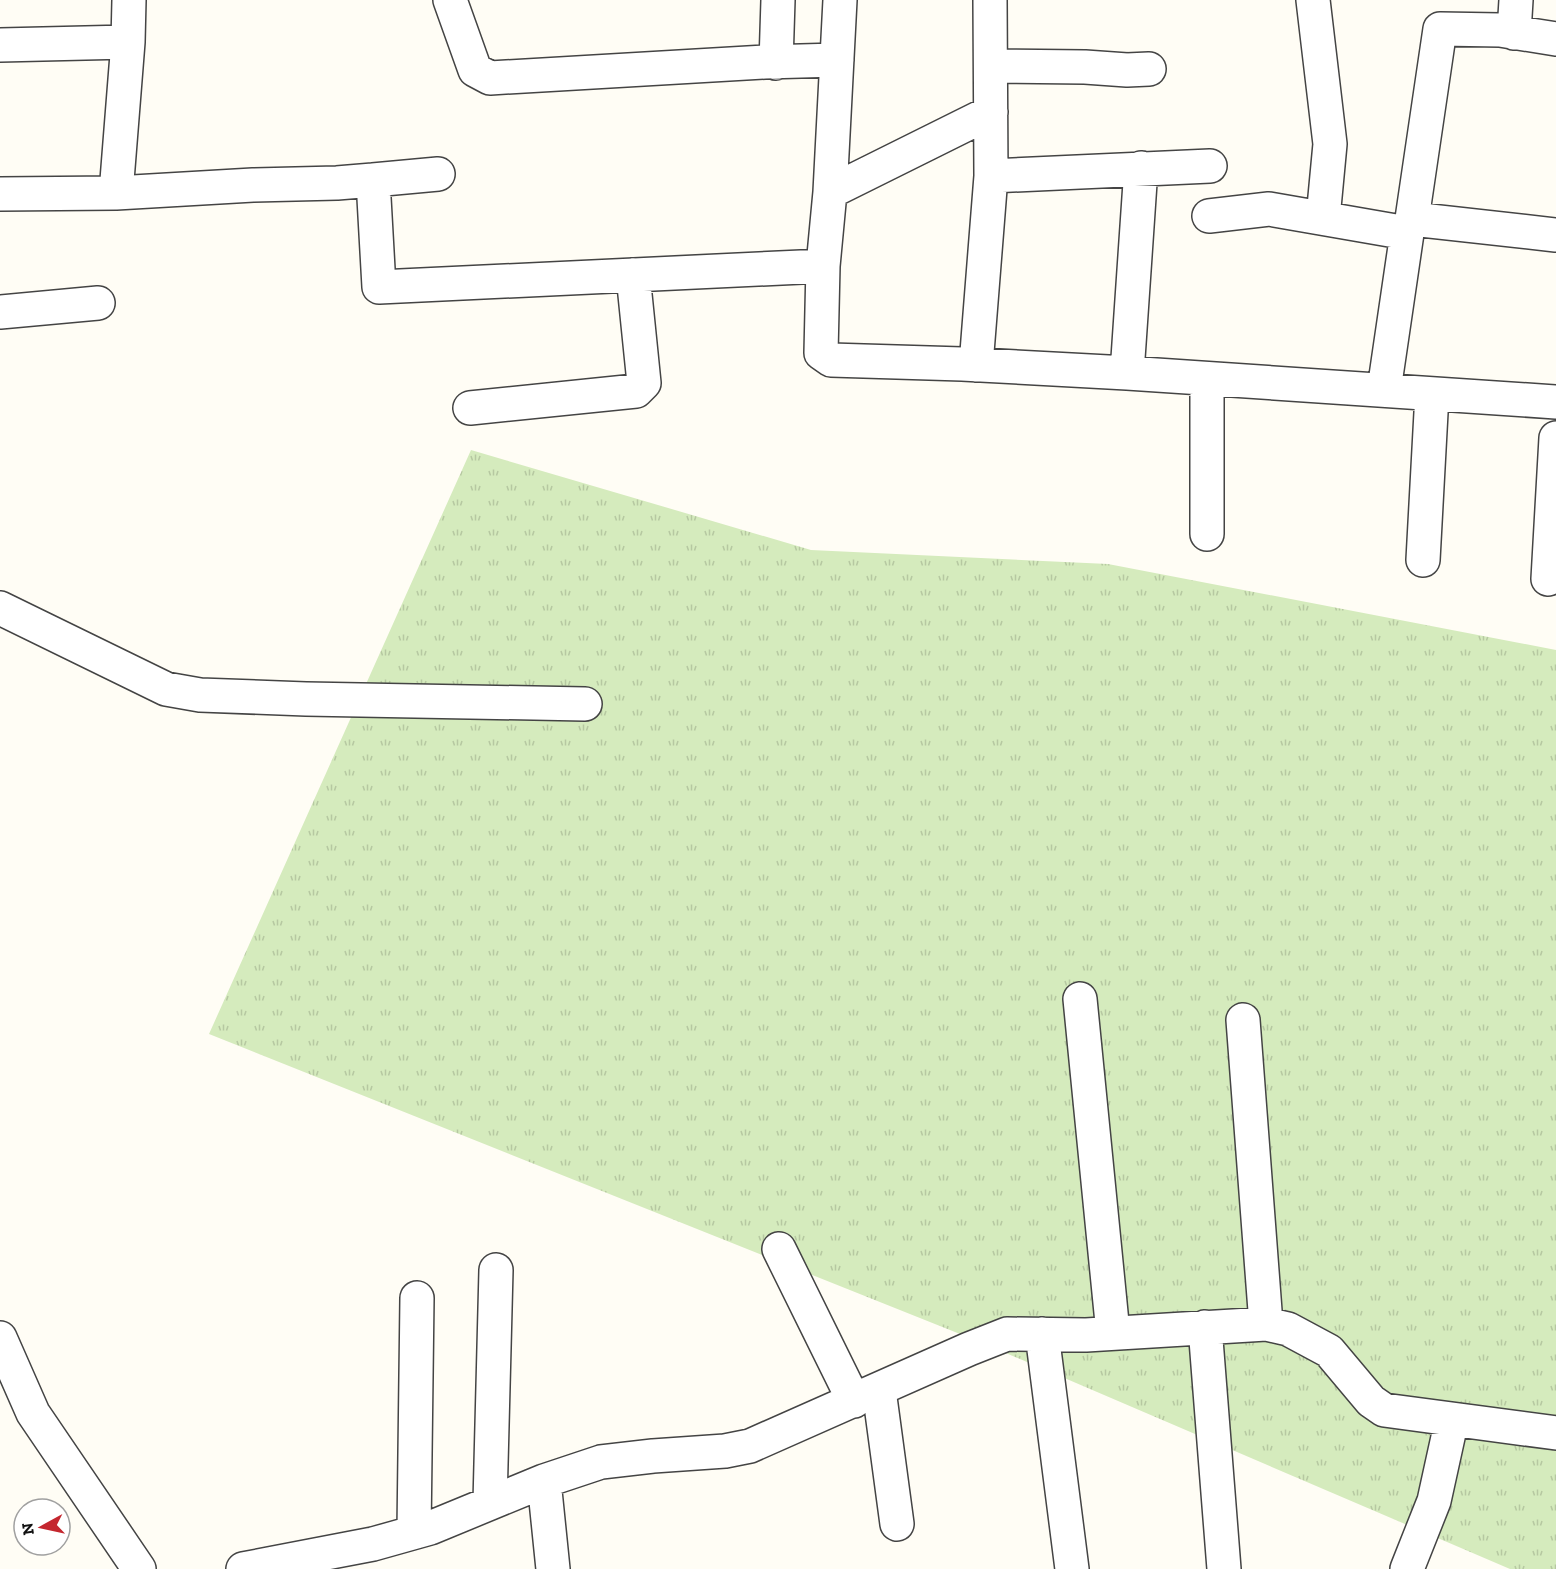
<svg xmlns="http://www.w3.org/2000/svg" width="1556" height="1569" font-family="'Zilla Slab',serif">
	<defs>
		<pattern id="grass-tufts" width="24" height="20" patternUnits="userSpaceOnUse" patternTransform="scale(1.5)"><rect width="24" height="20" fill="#d5ebbd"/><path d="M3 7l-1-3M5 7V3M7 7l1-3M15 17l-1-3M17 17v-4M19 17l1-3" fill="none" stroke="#b6c8a1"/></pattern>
	</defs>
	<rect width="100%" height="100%" fill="#fffdf5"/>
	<path fill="url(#grass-tufts)" d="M 471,450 L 811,550 L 1108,564 L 1556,650 L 1556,1569 L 1510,1569 L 985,1344 L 209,1034 Z"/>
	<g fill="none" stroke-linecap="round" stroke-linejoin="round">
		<g stroke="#444" stroke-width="36">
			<path id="minor" d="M 450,0 L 475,70 L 490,78 L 765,62 L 837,60
				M 840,0 L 830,192 L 823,266 L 821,353 L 831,360 L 962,364 L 1127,373 L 1556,402
				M 1313,0 L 1330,144 L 1323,218
				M 1514,33 L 1516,0
				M 0,45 L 128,42
				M 776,63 L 778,0
				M 991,66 L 1085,67 L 1127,70 L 1149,69
				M 991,176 L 1210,166
				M 373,180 L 438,174
				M 830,192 L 991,112
				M 116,193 L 128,42 L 129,0
				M 0,194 L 116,193 L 253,185 L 337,183 L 373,180 L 379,287 L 823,266
				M 1209,216 L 1269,209 L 1407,233
				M 1412,219 L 1556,235
				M 0,312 L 98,303
				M 976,365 L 991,176 L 990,0
				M 1127,373 L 1141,168
				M 1384,390 L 1407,233 L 1412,219 L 1440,29 L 1500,30 L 1556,39
				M 470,408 L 636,391 L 644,383 L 633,275
				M 1207,534 L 1207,379
				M 1423,560 L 1432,394
				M 1548,579 L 1556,438
				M 0,608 L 166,689 L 200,695 L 306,699 L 585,704
				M 1080,999 L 1113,1333
				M 1243,1020 L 1266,1324
				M 779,1249 L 854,1401
				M 1205,1327 L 1224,1569
				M 1042,1334 L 1072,1569
				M 0,1338 L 33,1413 L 139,1569
				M 879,1390 L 897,1524
				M 544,1481 L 553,1569
				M 490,1503 L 496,1270
				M 414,1532 L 417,1298
				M 243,1569 L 373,1544 L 430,1528 L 544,1481 L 601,1462 L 653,1456 L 725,1451 L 750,1446 L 969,1349 L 1007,1334 L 1086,1335 L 1266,1324 L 1288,1329 L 1329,1351 L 1371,1401 L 1384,1410 L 1556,1433
				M 1407,1569 L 1434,1501 L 1452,1419"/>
		</g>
		<use href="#minor" stroke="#fff" stroke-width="33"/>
	</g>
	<g transform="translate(42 1527) rotate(262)"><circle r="28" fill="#ffffff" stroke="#a0a0a0" stroke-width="1.5"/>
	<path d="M0-4.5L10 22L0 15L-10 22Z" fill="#c4262e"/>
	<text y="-9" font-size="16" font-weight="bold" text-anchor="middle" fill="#111111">N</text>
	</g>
</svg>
